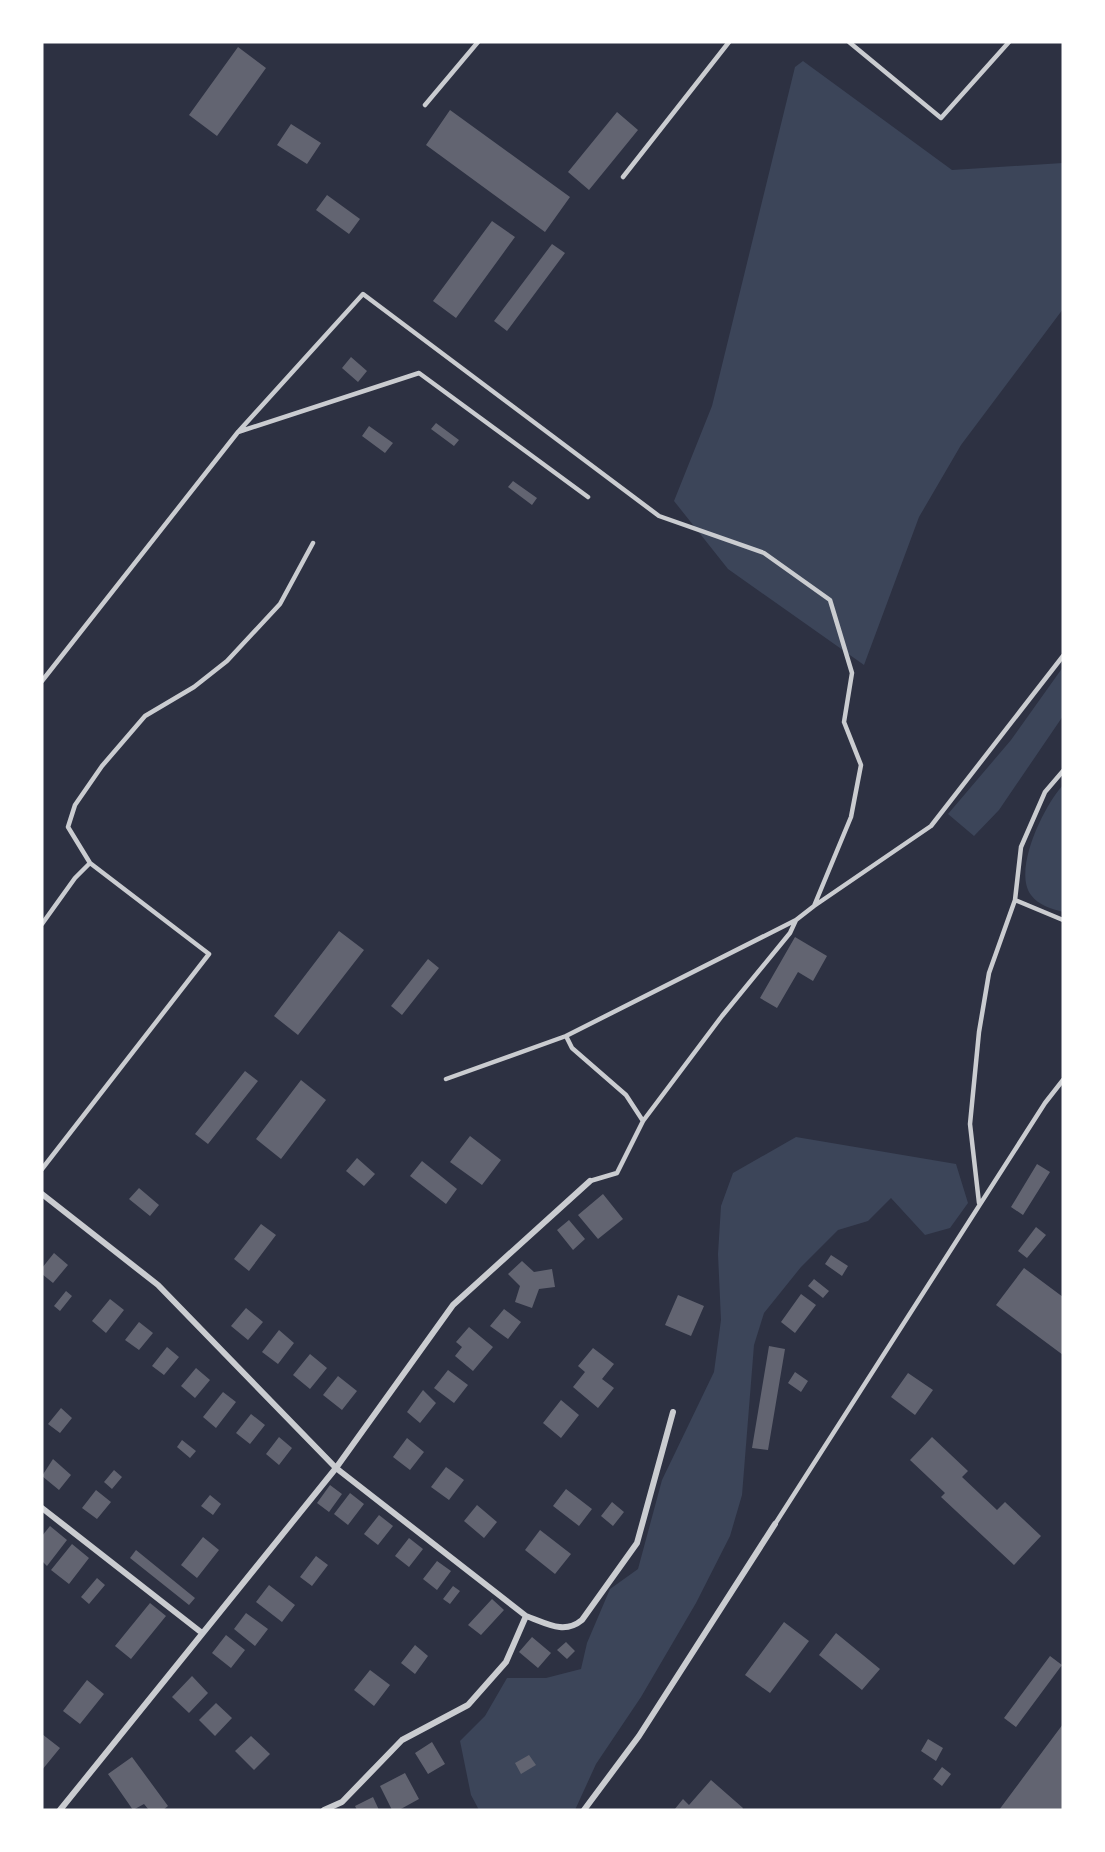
<svg xmlns="http://www.w3.org/2000/svg" width="1105" height="1852" font-family="'Source Sans 3',sans-serif">
	<rect width="100%" height="100%" fill="#2d3142"/>
	<path fill="#3c4559" d="M 803,61 L 952,170 L 1063,163 L 1063,309 L 961,445 L 919,517 L 864,665 L 728,569 L 674,501 L 712,406 L 795,67 Z
		M 1063,667 L 1063,716 L 999,810 L 974,836 L 948,814 L 1011,740 Z
		M 1063,785 L 1063,912 C 1052,909 1038,905 1031,895 C 1012,870 1045,804 1063,785 Z
		M 796,1137 L 956,1164 L 968,1203 L 950,1228 L 925,1235 L 891,1198 L 868,1221 L 838,1230 L 801,1267 L 764,1313 L 754,1345 L 742,1495 L 730,1536 L 696,1603 L 641,1697 L 596,1764 L 575,1810 L 479,1810 L 471,1795 L 460,1741 L 485,1716 L 507,1678 L 546,1678 L 581,1669 L 587,1643 L 610,1589 L 638,1569 L 662,1480 L 714,1372 L 721,1320 L 718,1254 L 721,1206 L 733,1173 Z"/>
	<path fill="#626471" d="M 238,47 L 266,68 L 217,136 L 189,115 Z
		M 450,110 L 570,197 L 545,232 L 426,145 Z
		M 617,112 L 638,130 L 589,190 L 568,172 Z
		M 291,124 L 321,143 L 307,164 L 277,145 Z
		M 327,195 L 360,219 L 349,234 L 316,210 Z
		M 492,221 L 515,237 L 456,318 L 433,301 Z
		M 552,244 L 565,253 L 507,331 L 494,321 Z
		M 351,357 L 367,371 L 358,382 L 342,368 Z
		M 436,423 L 459,440 L 454,446 L 431,429 Z
		M 369,426 L 393,443 L 385,453 L 362,436 Z
		M 513,481 L 537,498 L 532,505 L 508,487 Z
		M 339,931 L 364,950 L 298,1035 L 274,1016 Z
		M 795,937 L 827,956 L 813,981 L 798,972 L 777,1008 L 760,998 Z
		M 428,959 L 439,968 L 402,1015 L 391,1006 Z
		M 245,1071 L 258,1081 L 208,1144 L 195,1134 Z
		M 301,1080 L 326,1100 L 281,1159 L 256,1139 Z
		M 470,1136 L 501,1160 L 482,1185 L 450,1162 Z
		M 357,1158 L 375,1174 L 364,1186 L 346,1171 Z
		M 422,1161 L 457,1189 L 446,1204 L 410,1176 Z
		M 1037,1164 L 1050,1172 L 1023,1215 L 1011,1207 Z
		M 139,1188 L 159,1205 L 150,1216 L 129,1199 Z
		M 603,1194 L 623,1219 L 598,1239 L 578,1215 Z
		M 569,1220 L 585,1239 L 573,1250 L 557,1230 Z
		M 261,1224 L 276,1235 L 249,1271 L 234,1259 Z
		M 1036,1227 L 1046,1235 L 1027,1258 L 1018,1251 Z
		M 54,1253 L 68,1265 L 53,1283 L 42,1274 L 42,1268 Z
		M 831,1255 L 848,1266 L 842,1276 L 825,1264 Z
		M 522,1261 L 534,1272 L 552,1269 L 555,1287 L 539,1289 L 532,1308 L 515,1302 L 520,1286 L 508,1274 Z
		M 1024,1268 L 1063,1297 L 1063,1355 L 996,1305 Z
		M 814,1279 L 829,1291 L 823,1298 L 808,1286 Z
		M 66,1291 L 72,1296 L 60,1311 L 54,1306 Z
		M 801,1294 L 816,1305 L 795,1333 L 781,1322 Z
		M 678,1295 L 704,1306 L 691,1336 L 665,1325 Z
		M 110,1299 L 124,1310 L 106,1333 L 92,1321 Z
		M 246,1308 L 263,1322 L 248,1340 L 231,1326 Z
		M 504,1309 L 521,1322 L 508,1339 L 490,1326 Z
		M 139,1322 L 153,1333 L 139,1350 L 125,1340 Z
		M 469,1327 L 493,1347 L 473,1371 L 455,1356 L 462,1347 L 456,1342 Z
		M 279,1330 L 294,1343 L 278,1364 L 262,1352 Z
		M 769,1346 L 785,1349 L 768,1450 L 752,1448 Z
		M 167,1347 L 179,1357 L 164,1375 L 152,1366 Z
		M 593,1348 L 614,1364 L 602,1379 L 614,1388 L 598,1408 L 573,1387 L 585,1372 L 578,1366 Z
		M 310,1354 L 327,1368 L 310,1389 L 293,1375 Z
		M 196,1368 L 210,1380 L 195,1398 L 181,1386 Z
		M 448,1370 L 468,1385 L 454,1403 L 434,1388 Z
		M 795,1372 L 808,1381 L 801,1392 L 788,1383 Z
		M 908,1373 L 933,1390 L 915,1415 L 891,1397 Z
		M 338,1376 L 357,1391 L 342,1410 L 323,1395 Z
		M 423,1390 L 436,1403 L 420,1423 L 407,1412 Z
		M 223,1392 L 236,1402 L 216,1428 L 203,1417 Z
		M 561,1400 L 579,1415 L 561,1438 L 543,1423 Z
		M 61,1408 L 72,1418 L 60,1433 L 48,1424 Z
		M 251,1414 L 265,1425 L 250,1444 L 236,1433 Z
		M 279,1437 L 292,1448 L 279,1465 L 266,1454 Z
		M 932,1437 L 968,1471 L 962,1477 L 997,1510 L 1005,1502 L 1041,1536 L 1014,1565 L 941,1497 L 945,1493 L 910,1460 Z
		M 407,1438 L 424,1452 L 410,1470 L 393,1457 Z
		M 182,1440 L 196,1451 L 190,1458 L 177,1447 Z
		M 53,1459 L 71,1475 L 59,1490 L 42,1476 Z
		M 446,1467 L 464,1480 L 449,1500 L 431,1487 Z
		M 114,1470 L 122,1477 L 112,1489 L 104,1482 Z
		M 330,1485 L 342,1494 L 329,1512 L 317,1503 Z
		M 566,1489 L 592,1509 L 579,1526 L 553,1506 Z
		M 96,1490 L 111,1502 L 97,1519 L 82,1508 Z
		M 350,1493 L 364,1504 L 348,1525 L 334,1514 Z
		M 210,1495 L 221,1504 L 213,1515 L 201,1506 Z
		M 612,1502 L 624,1512 L 613,1526 L 601,1516 Z
		M 477,1505 L 497,1522 L 484,1538 L 464,1521 Z
		M 379,1515 L 393,1526 L 378,1545 L 364,1534 Z
		M 50,1526 L 67,1540 L 47,1566 L 42,1561 L 42,1536 Z
		M 540,1530 L 571,1554 L 555,1574 L 525,1550 Z
		M 203,1537 L 219,1550 L 197,1578 L 181,1565 Z
		M 409,1538 L 423,1549 L 409,1567 L 395,1556 Z
		M 72,1544 L 89,1558 L 69,1584 L 51,1570 Z
		M 136,1550 L 195,1598 L 189,1605 L 130,1558 Z
		M 316,1556 L 328,1565 L 312,1586 L 300,1577 Z
		M 437,1561 L 451,1571 L 437,1590 L 423,1579 Z
		M 97,1578 L 105,1585 L 89,1604 L 81,1597 Z
		M 269,1585 L 295,1605 L 282,1622 L 256,1602 Z
		M 453,1586 L 460,1591 L 450,1604 L 443,1599 Z
		M 492,1599 L 504,1610 L 481,1635 L 468,1625 Z
		M 150,1603 L 166,1616 L 131,1659 L 115,1646 Z
		M 246,1613 L 268,1629 L 255,1646 L 234,1629 Z
		M 784,1622 L 809,1641 L 770,1693 L 745,1675 Z
		M 836,1633 L 880,1669 L 862,1690 L 819,1655 Z
		M 226,1635 L 245,1650 L 231,1668 L 212,1653 Z
		M 532,1637 L 551,1653 L 538,1668 L 519,1652 Z
		M 566,1642 L 575,1651 L 567,1659 L 557,1650 Z
		M 415,1645 L 428,1656 L 415,1674 L 401,1663 Z
		M 1050,1656 L 1062,1665 L 1016,1727 L 1004,1718 Z
		M 370,1670 L 390,1685 L 374,1706 L 354,1690 Z
		M 192,1676 L 208,1693 L 189,1713 L 172,1697 Z
		M 87,1680 L 104,1694 L 80,1724 L 63,1711 Z
		M 216,1703 L 232,1718 L 215,1736 L 199,1720 Z
		M 1063,1724 L 1063,1810 L 999,1810 Z
		M 42,1734 L 60,1748 L 42,1770 Z
		M 251,1736 L 270,1754 L 254,1770 L 235,1751 Z
		M 928,1739 L 943,1748 L 936,1761 L 921,1751 Z
		M 432,1742 L 445,1764 L 428,1774 L 415,1753 Z
		M 529,1755 L 536,1765 L 521,1774 L 515,1763 Z
		M 132,1757 L 168,1806 L 163,1810 L 149,1810 L 144,1804 L 133,1810 L 108,1774 Z
		M 942,1767 L 951,1774 L 942,1786 L 933,1779 Z
		M 405,1773 L 419,1799 L 399,1810 L 392,1810 L 380,1786 Z
		M 711,1780 L 743,1808 L 742,1810 L 674,1810 L 683,1799 L 689,1805 Z
		M 373,1797 L 379,1810 L 357,1810 L 355,1806 Z"/>
	<g fill="none" stroke-linecap="round" stroke-linejoin="round">
		<path stroke="#caccd0" stroke-width="4.5" d="M 849,42 L 941,118 L 1009,42
			M 425,105 L 478,42
			M 623,177 L 729,42
			M 238,432 L 363,294 L 659,516 L 764,553 L 830,600 L 852,673 L 844,722 L 861,765 L 851,817 L 814,906 L 796,920 L 790,933 L 722,1016 L 643,1121 L 617,1173 L 590,1181
			M 42,681 L 238,432 L 419,373 L 588,497
			M 1063,771 L 1045,792 L 1021,847 L 1015,900 L 1063,920
			M 814,906 L 931,826 L 1063,656
			M 42,924 L 75,878 L 90,863
			M 566,1036 L 572,1048 L 626,1095 L 643,1121
			M 446,1079 L 566,1036 L 796,920
			M 42,1169 L 209,954 L 90,863 L 68,827 L 75,805 L 102,766 L 145,716 L 194,687 L 227,661 L 280,604 L 313,543
			M 979,1203 L 970,1124 L 979,1032 L 989,973 L 1015,900
			M 775,1524 L 1045,1103 L 1063,1080"/>
		<path stroke="#caccd0" stroke-width="6" d="M 42,1194 L 158,1285 L 336,1468 L 526,1616
			M 42,1508 L 202,1633
			M 60,1810 L 336,1468 L 453,1305 L 590,1181
			M 324,1810 L 342,1802 L 402,1740 L 468,1705 L 506,1662 L 526,1616 C 546,1623 564,1635 582,1620 L 637,1543 L 673,1412
			M 584,1810 L 639,1736 L 775,1524"/>
	</g>
	<rect width="1105" height="1852" fill="none" stroke="#ffffff" stroke-width="87"/>
</svg>
